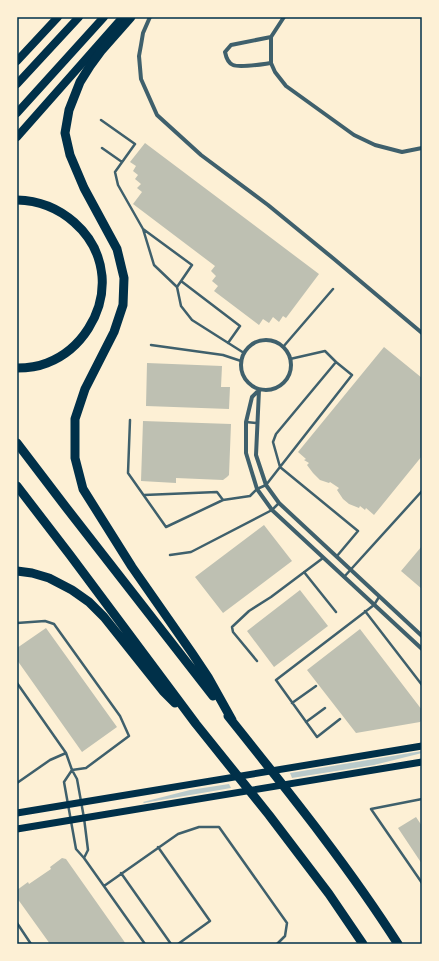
<svg xmlns="http://www.w3.org/2000/svg" width="439" height="961" font-family="Georgia,serif">
	<rect width="100%" height="100%" fill="#fdf0d5"/>
	<path fill="#b9caca" d="M 422,751 L 422,753 L 374,765 L 292,778 L 290,773 Z
		M 229,784 L 231,788 L 144,803 L 143,802 L 190,790 Z"/>
	<path fill="#bec0b2" d="M 145,143 L 319,274 L 286,318 L 283,316 L 279,322 L 273,317 L 269,323 L 263,319 L 259,325 L 214,291 L 218,286 L 212,281 L 216,276 L 211,271 L 215,266 L 133,204 L 142,192 L 137,188 L 141,184 L 135,179 L 138,175 L 133,171 L 136,166 L 130,162 Z
		M 384,347 L 422,378 L 422,456 L 374,515 L 366,508 L 365,510 L 360,506 L 359,508 L 349,504 L 343,499 L 337,490 L 339,488 L 330,482 L 329,483 L 320,480 L 313,473 L 307,465 L 309,463 L 304,460 L 306,459 L 298,452 Z
		M 147,363 L 222,366 L 221,387 L 230,387 L 229,409 L 146,406 Z
		M 143,421 L 231,424 L 229,475 L 227,477 L 223,480 L 176,478 L 176,483 L 141,481 Z
		M 264,525 L 292,561 L 223,613 L 195,577 Z
		M 422,546 L 422,589 L 401,571 Z
		M 300,590 L 328,626 L 274,667 L 247,631 Z
		M 46,628 L 117,727 L 82,752 L 17,660 L 17,648 Z
		M 360,629 L 422,710 L 422,720 L 420,722 L 356,733 L 307,670 Z
		M 416,817 L 422,826 L 422,864 L 398,828 Z
		M 62,858 L 66,859 L 126,944 L 50,944 L 17,898 L 17,890 L 28,882 L 29,884 L 51,869 L 50,867 Z"/>
	<g fill="none" stroke-linecap="round" stroke-linejoin="round">
		<path stroke="#3f606c" stroke-width="2.5" d="M 101,120 L 135,144 L 115,172 L 118,185 L 143,229 L 154,265 L 177,287 L 181,306 L 192,320 L 244,353
			M 102,148 L 122,162
			M 143,229 L 192,265 L 177,287
			M 181,281 L 240,326 L 228,343
			M 151,345 L 223,355 L 241,361
			M 283,347 L 333,289
			M 130,420 L 128,473 L 166,527 L 223,500 L 250,496 L 257,489 L 266,485 L 280,467 L 358,531 L 337,556
			M 246,422 L 257,423
			M 280,467 L 273,442 L 276,434 L 336,362 L 325,351 L 290,359
			M 280,467 L 352,375 L 336,362
			M 144,495 L 217,492 L 223,500
			M 170,555 L 191,552 L 272,510 L 279,503
			M 304,572 L 336,612
			M 344,577 L 422,491
			M 365,611 L 422,685
			M 17,623 L 45,621 L 54,624 L 120,716 L 129,736 L 86,768 L 72,770 L 64,782 L 76,849 L 84,858 L 145,944
			M 257,661 L 233,632 L 232,627 L 249,611 L 271,597 L 323,558
			M 17,683 L 66,753 L 72,770 L 77,779 L 84,818 L 88,850 L 84,858
			M 292,703 L 316,686
			M 340,719 L 317,737 L 276,680 L 374,605 L 379,597
			M 306,722 L 325,708
			M 17,783 L 50,760 L 66,753
			M 422,799 L 371,809 L 422,883
			M 158,847 L 210,921 L 178,944
			M 121,873 L 171,944
			M 104,886 L 178,834 L 199,827 L 219,827 L 287,923 L 285,936 L 277,944
			M 17,923 L 31,944"/>
		<path stroke="#3f606c" stroke-width="4" d="M 150,17 L 143,33 L 141,45 L 139,56 L 141,79 L 157,115 L 201,155 L 268,205 L 334,259 L 422,333
			M 284,17 L 271,37 L 271,63 L 275,72 L 286,86 L 354,135 L 375,145 L 402,152 L 422,148
			M 271,37 L 231,45 L 225,52 C 226,57 228,63 233,65 C 240,68 263,64 271,63
			M241 365a25 25 0 1 1 50 0a25 25 0 1 1-50 0Z
			M 259,390 L 252,397 L 246,422 L 246,453 L 257,489 L 272,510 L 422,649
			M 259,390 L 256,455 L 266,485 L 279,503 L 422,636"/>
		<path stroke="#003049" stroke-width="7" d="M 17,813 L 422,746
			M 17,829 L 422,762"/>
		<path stroke="#003049" stroke-width="8" d="M 17,61 L 58,17
			M 17,84 L 79,17
			M 17,113 L 104,17
			M 17,137 L 123,17"/>
		<path stroke="#003049" stroke-width="9" d="M 131,17 L 101,51 L 90,66 L 80,82 L 69,110 L 65,133 L 70,155 L 84,188 L 117,249 L 124,278 L 123,305 L 114,332 L 85,389 L 75,419 L 75,458 L 83,489 L 132,567 L 192,653 L 208,677 L 232,720
			M 17,200 C 60,201 98,233 102,276 C 105,313 81,350 47,363 C 37,367 27,368 17,368
			M 17,443 L 65,506 L 213,696
			M 17,486 L 70,555 L 196,724 L 269,815 L 329,894 L 363,944
			M 17,571 L 32,573 L 49,578 L 72,590 L 89,602 L 104,617 L 163,691 L 175,703
			M 228,716 C 287,790 347,864 398,944"/>
	</g>
	<rect width="439" height="961" fill="none" stroke="#fdf0d5" stroke-width="36"/>
	<rect x="18" y="18" width="403" height="925" fill="none" stroke="#003049" stroke-width="1.5"/>
</svg>
